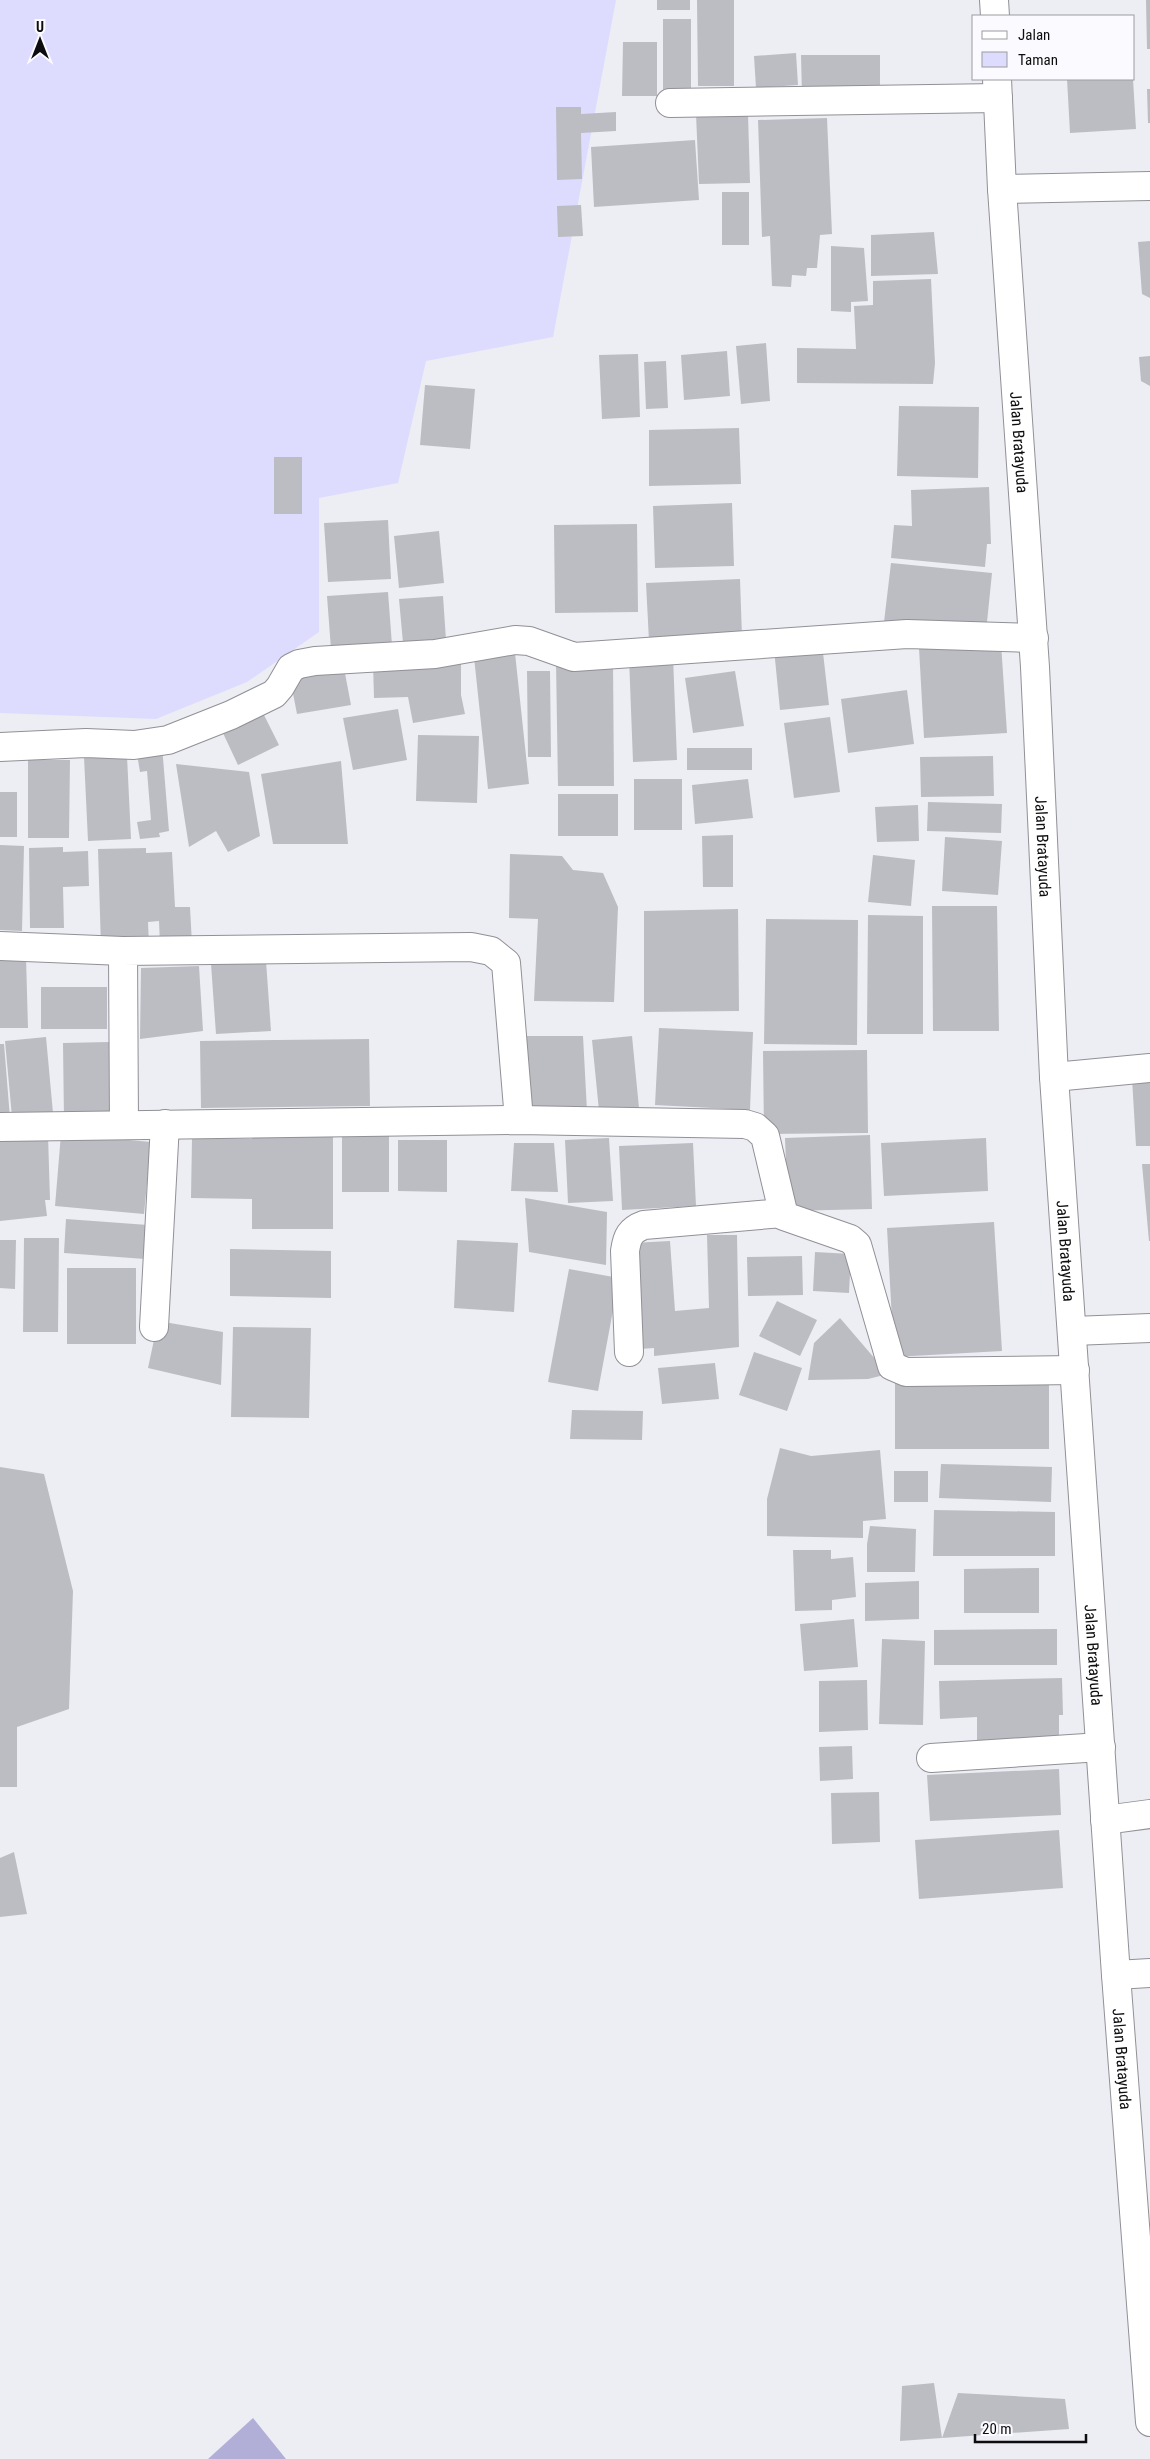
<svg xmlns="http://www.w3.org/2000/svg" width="1150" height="2459" font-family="'Roboto Condensed',sans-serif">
	<rect width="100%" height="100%" fill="#ededf4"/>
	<path fill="#dddcfe" d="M 0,0 L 616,0 L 553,337 L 426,361 L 398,483 L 319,498 L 319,632 L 247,682 L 156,719 L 0,713 Z"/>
	<path fill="#b1afd7" d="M 253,2418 L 286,2459 L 208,2459 Z"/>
	<path fill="#bcbcc3" d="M 657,0 L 690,0 L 690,10 L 657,10 Z
		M 697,0 L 734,0 L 734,86 L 698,86 Z
		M 1146,0 L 1150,0 L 1150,49 L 1147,49 Z
		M 663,19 L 691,19 L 691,90 L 663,90 Z
		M 623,42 L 657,42 L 657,96 L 622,96 Z
		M 796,53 L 798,85 L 756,88 L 754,56 Z
		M 801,55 L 880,55 L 880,96 L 802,96 Z
		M 1067,79 L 1133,79 L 1136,129 L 1070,133 Z
		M 1147,89 L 1150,89 L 1150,123 L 1148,123 Z
		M 556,107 L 581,107 L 581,114 L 616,112 L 616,131 L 581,133 L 582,179 L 557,180 Z
		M 748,113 L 750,183 L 699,184 L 696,114 Z
		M 827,118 L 832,234 L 820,235 L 817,268 L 807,268 L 806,276 L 792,275 L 791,287 L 772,286 L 770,236 L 762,237 L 758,120 Z
		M 695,140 L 699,200 L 594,207 L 591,147 Z
		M 722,192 L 749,192 L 749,245 L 722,245 Z
		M 581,205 L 583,236 L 558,237 L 557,206 Z
		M 934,232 L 938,274 L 871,276 L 871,235 Z
		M 1150,241 L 1150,298 L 1142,294 L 1138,242 Z
		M 831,246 L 864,248 L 868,301 L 851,302 L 851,312 L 831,311 Z
		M 931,279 L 935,363 L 933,384 L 797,383 L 797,348 L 856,349 L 854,306 L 873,305 L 873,281 Z
		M 766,343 L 770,401 L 741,404 L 736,346 Z
		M 727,351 L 730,396 L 684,400 L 681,355 Z
		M 638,354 L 640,417 L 602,419 L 599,355 Z
		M 1150,356 L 1150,386 L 1141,381 L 1139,357 Z
		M 666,361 L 668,408 L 646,409 L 644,362 Z
		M 425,385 L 475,389 L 470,449 L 420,445 Z
		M 899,406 L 979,407 L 978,478 L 897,476 Z
		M 739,428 L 741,484 L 649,486 L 649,430 Z
		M 274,457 L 302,457 L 302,514 L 274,514 Z
		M 989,487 L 991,544 L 987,544 L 985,567 L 891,558 L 894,525 L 912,526 L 911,490 Z
		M 732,503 L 734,566 L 655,568 L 653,506 Z
		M 388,520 L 391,579 L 328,582 L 324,523 Z
		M 637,524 L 638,612 L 555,613 L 554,525 Z
		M 439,531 L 444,583 L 399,588 L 394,536 Z
		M 891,563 L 992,573 L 986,632 L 884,622 Z
		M 740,579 L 742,637 L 649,641 L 646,583 Z
		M 388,592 L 392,645 L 331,649 L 327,596 Z
		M 443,596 L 446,640 L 403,643 L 399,599 Z
		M 1001,643 L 1007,733 L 924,738 L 919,648 Z
		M 822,644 L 829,705 L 780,710 L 774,649 Z
		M 515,653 L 529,784 L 488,789 L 474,657 Z
		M 673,656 L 677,760 L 633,762 L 629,657 Z
		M 461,661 L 461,695 L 465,714 L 413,723 L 408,697 L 374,698 L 373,663 Z
		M 613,661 L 614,786 L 558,786 L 556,662 Z
		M 344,668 L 351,705 L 297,714 L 290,678 Z
		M 527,671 L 550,671 L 551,757 L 528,757 Z
		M 735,671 L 744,726 L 693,733 L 685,678 Z
		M 907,690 L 914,744 L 848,753 L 841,699 Z
		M 398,709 L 407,760 L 353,770 L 343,718 Z
		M 262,711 L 279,745 L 238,765 L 222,731 Z
		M 830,717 L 840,792 L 794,798 L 784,723 Z
		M 418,735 L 479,736 L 477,803 L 416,801 Z
		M 162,746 L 169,831 L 159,833 L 160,837 L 140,839 L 137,822 L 151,820 L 147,771 L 140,772 L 137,754 Z
		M 687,748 L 752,748 L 752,770 L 687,770 Z
		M 127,756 L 131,839 L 88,841 L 84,757 Z
		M 993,756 L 994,796 L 921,797 L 920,757 Z
		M 28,760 L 70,760 L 69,838 L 28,838 Z
		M 341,761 L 348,844 L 273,844 L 261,774 Z
		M 176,764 L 249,772 L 260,836 L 228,852 L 216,831 L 189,847 Z
		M 634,779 L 682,779 L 682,830 L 634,830 Z
		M 748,779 L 753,818 L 695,824 L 692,785 Z
		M 0,792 L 17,792 L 17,837 L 0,837 Z
		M 558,794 L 618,794 L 618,836 L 558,836 Z
		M 928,802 L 1002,804 L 1001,833 L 927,831 Z
		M 918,805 L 919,841 L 877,842 L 875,807 Z
		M 733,835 L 733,887 L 703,887 L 702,836 Z
		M 945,837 L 1002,841 L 998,895 L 942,891 Z
		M 0,845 L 24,846 L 22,931 L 0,930 Z
		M 63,847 L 63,852 L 88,851 L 89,886 L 63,887 L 64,928 L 30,928 L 29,848 Z
		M 146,848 L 146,853 L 172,852 L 175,907 L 190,907 L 192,944 L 160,945 L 159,921 L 148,922 L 149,945 L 101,947 L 98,849 Z
		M 510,854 L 562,856 L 573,870 L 603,873 L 618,907 L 614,1002 L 534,1001 L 538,919 L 509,918 Z
		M 873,855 L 915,860 L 911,906 L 868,902 Z
		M 932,906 L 997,906 L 999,1031 L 933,1031 Z
		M 738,909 L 739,1011 L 644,1012 L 644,911 Z
		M 868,915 L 923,916 L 923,1034 L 867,1034 Z
		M 766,919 L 858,920 L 857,1045 L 764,1044 Z
		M 26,957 L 28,1028 L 0,1028 L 0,958 Z
		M 266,961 L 271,1031 L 216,1034 L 211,964 Z
		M 199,966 L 203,1031 L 140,1039 L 141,968 Z
		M 41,987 L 107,987 L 107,1029 L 41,1029 Z
		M 659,1028 L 753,1032 L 750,1110 L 655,1105 Z
		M 527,1036 L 583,1036 L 587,1111 L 524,1105 Z
		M 632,1036 L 639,1108 L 599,1111 L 592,1040 Z
		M 46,1037 L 53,1113 L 12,1117 L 5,1041 Z
		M 369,1039 L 370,1106 L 201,1108 L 200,1041 Z
		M 109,1042 L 110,1119 L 64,1120 L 63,1043 Z
		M 0,1044 L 4,1044 L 10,1118 L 0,1119 Z
		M 867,1050 L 868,1133 L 764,1134 L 763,1051 Z
		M 1150,1077 L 1150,1146 L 1136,1146 L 1132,1078 Z
		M 61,1134 L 151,1142 L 144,1214 L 55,1206 Z
		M 252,1134 L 333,1134 L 333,1229 L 252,1229 L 252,1199 L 191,1198 L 192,1138 L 252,1139 Z
		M 48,1135 L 50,1200 L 45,1200 L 47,1216 L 0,1221 L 0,1137 Z
		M 342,1135 L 389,1135 L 389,1192 L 342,1192 Z
		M 870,1135 L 872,1209 L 788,1211 L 785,1138 Z
		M 609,1138 L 613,1201 L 568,1203 L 565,1140 Z
		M 986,1138 L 988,1191 L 884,1196 L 881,1143 Z
		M 398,1140 L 447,1140 L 447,1192 L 398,1191 Z
		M 514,1143 L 554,1143 L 558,1192 L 511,1191 Z
		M 693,1143 L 696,1206 L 622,1210 L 619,1146 Z
		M 1142,1164 L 1150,1164 L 1150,1241 L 1149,1241 Z
		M 525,1198 L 607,1212 L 606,1265 L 529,1252 Z
		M 66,1219 L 148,1225 L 145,1259 L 64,1253 Z
		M 994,1222 L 1002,1351 L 894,1357 L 887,1228 Z
		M 707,1235 L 737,1235 L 739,1347 L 654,1356 L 654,1348 L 640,1349 L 632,1243 L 670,1241 L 675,1311 L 709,1308 Z
		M 24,1238 L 59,1238 L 58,1332 L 23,1332 Z
		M 0,1240 L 16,1240 L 15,1289 L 0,1288 Z
		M 457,1240 L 518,1243 L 514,1312 L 454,1308 Z
		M 230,1249 L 331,1251 L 331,1298 L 230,1296 Z
		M 815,1252 L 851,1254 L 849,1293 L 813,1291 Z
		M 802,1256 L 803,1295 L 748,1296 L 747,1257 Z
		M 67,1268 L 136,1268 L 136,1344 L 67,1344 Z
		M 569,1269 L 619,1278 L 598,1391 L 548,1382 Z
		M 777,1301 L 817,1320 L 800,1356 L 759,1336 Z
		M 840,1318 L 888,1374 L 868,1379 L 808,1380 L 814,1343 Z
		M 158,1321 L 223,1332 L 221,1385 L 148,1368 Z
		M 233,1327 L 311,1328 L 309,1418 L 231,1417 Z
		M 754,1352 L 802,1368 L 787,1411 L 739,1395 Z
		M 715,1363 L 719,1399 L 662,1404 L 658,1368 Z
		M 895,1382 L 1049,1382 L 1049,1449 L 895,1449 Z
		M 572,1410 L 643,1411 L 642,1440 L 570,1439 Z
		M 780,1448 L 811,1456 L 880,1450 L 886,1519 L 863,1521 L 863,1538 L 767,1536 L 767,1499 Z
		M 941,1464 L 1052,1467 L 1051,1502 L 939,1498 Z
		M 0,1467 L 44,1474 L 73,1591 L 69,1709 L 17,1727 L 17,1787 L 0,1787 Z
		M 894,1471 L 928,1471 L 928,1502 L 894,1502 Z
		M 934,1510 L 1055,1512 L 1055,1556 L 933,1556 Z
		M 870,1526 L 916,1529 L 915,1572 L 867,1572 L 867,1544 Z
		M 793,1550 L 831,1550 L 831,1559 L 853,1557 L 856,1597 L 832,1600 L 832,1610 L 795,1611 Z
		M 1039,1568 L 1039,1613 L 964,1613 L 964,1569 Z
		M 919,1581 L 919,1619 L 865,1621 L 865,1583 Z
		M 854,1619 L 858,1667 L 804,1671 L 800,1624 Z
		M 1057,1629 L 1057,1665 L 934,1665 L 934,1630 Z
		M 882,1639 L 925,1641 L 923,1725 L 879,1724 Z
		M 1062,1678 L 1063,1715 L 1059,1715 L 1059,1739 L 977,1741 L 977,1717 L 940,1719 L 939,1681 Z
		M 867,1680 L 868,1730 L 819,1732 L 819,1681 Z
		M 852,1746 L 853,1779 L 820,1781 L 819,1747 Z
		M 1059,1769 L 1061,1815 L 930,1821 L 927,1775 Z
		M 879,1792 L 880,1842 L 832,1844 L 831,1793 Z
		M 1059,1830 L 1063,1888 L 919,1899 L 915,1840 Z
		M 14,1852 L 27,1914 L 0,1917 L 0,1858 Z
		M 934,2383 L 942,2438 L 958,2393 L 1065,2399 L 1069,2429 L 900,2441 L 902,2386 Z"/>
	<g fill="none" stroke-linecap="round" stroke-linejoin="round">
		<g stroke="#909096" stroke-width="30">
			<g id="minor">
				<path d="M 994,0 L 995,16"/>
				<path id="s1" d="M 997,79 L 1002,189 L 1035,667 L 1054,1077 L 1116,1975 L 1150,2422"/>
				<path d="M 670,103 L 998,98"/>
				<path d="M 1002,189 L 1150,186"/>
				<path d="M 0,747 L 86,743 L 134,745 L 168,740 L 231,715 L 274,694 L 280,687 L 291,668 L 299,664 L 315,661 L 435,654 L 515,640 L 529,641 L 574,657 L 907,634 L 1034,638"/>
				<path d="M 0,946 L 123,951"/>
				<path d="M 1054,1077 L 1150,1068"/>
				<path d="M 124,1125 L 123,951 L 471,947 L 491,951 L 506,963 L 519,1120"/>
				<path d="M 0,1127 L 519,1120 L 745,1124 L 755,1127 L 765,1136 L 784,1216 L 850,1239 L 857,1245 L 892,1366 L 906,1372 L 1075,1370"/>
				<path d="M 154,1327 L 165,1124"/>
				<path d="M 1073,1331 L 1150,1328"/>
				<path d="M 629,1352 L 625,1251 C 627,1237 630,1230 644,1225 L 783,1213"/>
				<path d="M 931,1758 L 1101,1747"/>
				<path d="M 1105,1820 L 1150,1814"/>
				<path d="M 1116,1975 L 1150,1973"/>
			</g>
		</g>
		<use href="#minor" stroke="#fff" stroke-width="28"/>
	</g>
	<g text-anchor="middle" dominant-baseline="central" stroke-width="5" stroke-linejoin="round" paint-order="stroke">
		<g font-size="16" fill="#0d0d0f" stroke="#fbfbff">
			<text stroke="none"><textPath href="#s1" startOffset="364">Jalan Bratayuda</textPath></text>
			<text stroke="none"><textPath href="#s1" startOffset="769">Jalan Bratayuda</textPath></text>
			<text stroke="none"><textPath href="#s1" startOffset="1174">Jalan Bratayuda</textPath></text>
			<text stroke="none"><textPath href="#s1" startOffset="1579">Jalan Bratayuda</textPath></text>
			<text stroke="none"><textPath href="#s1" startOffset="1984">Jalan Bratayuda</textPath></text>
		</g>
	</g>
	<rect x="972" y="15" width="162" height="65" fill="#fbfbff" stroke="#9c9c9f"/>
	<rect x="982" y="31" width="25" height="8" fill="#ffffff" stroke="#9c9c9f"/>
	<text x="1018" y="40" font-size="15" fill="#0d0d0f">Jalan</text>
	<rect x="982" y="52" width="25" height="15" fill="#dddcfe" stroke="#9c9c9f"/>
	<text x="1018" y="65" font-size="15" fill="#0d0d0f">Taman</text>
	<g transform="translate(40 40)" stroke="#fbfbff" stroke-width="4" paint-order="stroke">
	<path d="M0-4L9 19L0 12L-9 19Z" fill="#0d0d0f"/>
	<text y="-8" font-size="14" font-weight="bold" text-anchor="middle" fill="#0d0d0f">U</text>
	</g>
	<path d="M975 2434v8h111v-8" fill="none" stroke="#0d0d0f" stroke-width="2.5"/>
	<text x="982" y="2434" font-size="15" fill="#0d0d0f" stroke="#fbfbff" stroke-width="4" paint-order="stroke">20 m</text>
</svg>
